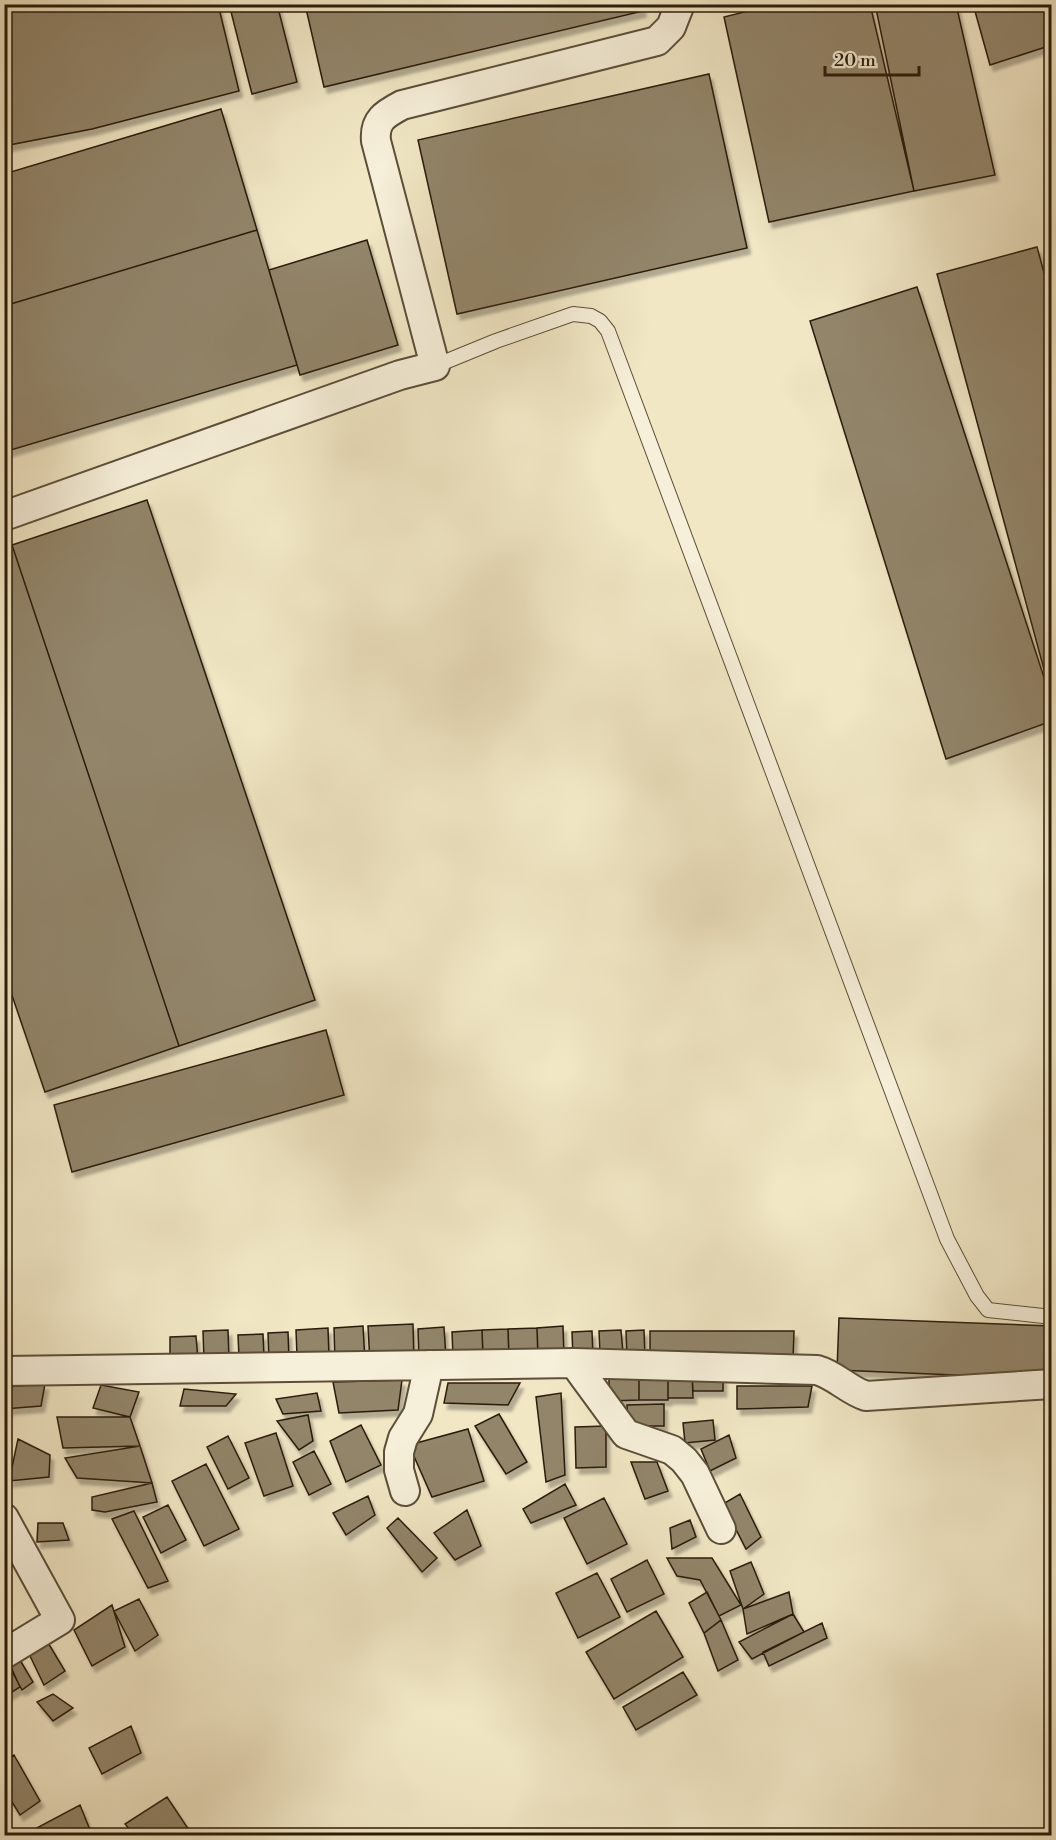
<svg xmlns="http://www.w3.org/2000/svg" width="1056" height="1840" font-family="'Libre Bodoni',serif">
	<defs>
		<filter id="shadow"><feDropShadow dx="3.5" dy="6" stdDeviation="1.5" flood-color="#0004"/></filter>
	</defs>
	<rect width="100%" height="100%" fill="#f1e7c5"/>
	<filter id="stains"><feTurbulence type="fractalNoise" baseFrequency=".00333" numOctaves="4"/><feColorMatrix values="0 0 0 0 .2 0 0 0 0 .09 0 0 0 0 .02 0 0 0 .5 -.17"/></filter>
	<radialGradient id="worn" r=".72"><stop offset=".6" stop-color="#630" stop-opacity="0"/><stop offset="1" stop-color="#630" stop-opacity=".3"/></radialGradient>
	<path fill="#92856b" stroke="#2b1b0a" stroke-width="1.5" filter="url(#shadow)" d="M 4,4 L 218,4 L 239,91 L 92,129 L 4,146 Z
		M 229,4 L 277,4 L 297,82 L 252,94 Z
		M 305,4 L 641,4 L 643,11 L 324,87 Z
		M 776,4 L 870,4 L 914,191 L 769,222 L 724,17 Z
		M 875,4 L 956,4 L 995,175 L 914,191 Z
		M 973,4 L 1052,4 L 1052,45 L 990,65 Z
		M 709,74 L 747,248 L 457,314 L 418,140 Z
		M 221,109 L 257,230 L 4,306 L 4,174 Z
		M 257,230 L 297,365 L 4,452 L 4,306 Z
		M 367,240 L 398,345 L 300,375 L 269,270 Z
		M 1037,247 L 1052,302 L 1052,699 L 937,274 Z
		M 917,287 L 1052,702 L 1052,721 L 946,759 L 810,321 Z
		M 147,500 L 315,1000 L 179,1046 L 12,545 Z
		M 12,545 L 179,1046 L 45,1092 L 4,972 L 4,547 Z
		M 326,1030 L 344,1095 L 72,1172 L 54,1105 Z
		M 839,1318 L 1052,1326 L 1052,1379 L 837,1370 Z
		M 413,1324 L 414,1361 L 370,1363 L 368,1326 Z
		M 363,1326 L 365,1361 L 335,1362 L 334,1328 Z
		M 563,1326 L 564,1356 L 538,1356 L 537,1328 Z
		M 4,1327 L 7,1327 L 7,1363 L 4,1363 Z
		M 444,1327 L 446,1358 L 419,1359 L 418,1329 Z
		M 328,1328 L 329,1356 L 297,1357 L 296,1330 Z
		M 537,1328 L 538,1358 L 509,1360 L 508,1329 Z
		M 508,1329 L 509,1357 L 483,1359 L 482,1330 Z
		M 228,1330 L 229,1360 L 204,1361 L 203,1331 Z
		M 482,1330 L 483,1356 L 453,1357 L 452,1332 Z
		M 621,1330 L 623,1353 L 600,1354 L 599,1331 Z
		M 644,1330 L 645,1357 L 627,1358 L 626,1331 Z
		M 592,1331 L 593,1357 L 573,1358 L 572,1332 Z
		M 650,1331 L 794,1331 L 793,1359 L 650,1360 Z
		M 288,1332 L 289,1359 L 269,1361 L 268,1333 Z
		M 263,1334 L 264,1357 L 239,1358 L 238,1335 Z
		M 196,1336 L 198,1360 L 170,1362 L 170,1337 Z
		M 723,1372 L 723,1391 L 693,1391 L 692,1373 Z
		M 668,1373 L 692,1373 L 693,1398 L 668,1398 Z
		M 668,1373 L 668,1400 L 639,1400 L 639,1374 Z
		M 639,1374 L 639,1400 L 609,1401 L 609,1375 Z
		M 402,1380 L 398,1410 L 339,1413 L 333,1382 Z
		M 448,1383 L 520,1383 L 508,1405 L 444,1403 Z
		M 45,1384 L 41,1406 L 4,1409 L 4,1387 Z
		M 101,1385 L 139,1392 L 130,1417 L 93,1408 Z
		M 737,1386 L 812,1386 L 808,1407 L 737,1409 Z
		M 184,1389 L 236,1394 L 226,1406 L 180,1406 Z
		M 317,1393 L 321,1411 L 283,1414 L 276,1399 Z
		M 561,1393 L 565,1475 L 546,1482 L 536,1397 Z
		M 664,1404 L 664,1426 L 628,1426 L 627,1405 Z
		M 8,1409 L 4,1449 L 4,1410 Z
		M 499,1414 L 527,1462 L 506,1474 L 475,1426 Z
		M 308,1415 L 313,1441 L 299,1450 L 277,1421 Z
		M 57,1417 L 130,1417 L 140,1446 L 63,1448 Z
		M 713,1420 L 715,1440 L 685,1443 L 683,1423 Z
		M 361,1425 L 381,1465 L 346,1482 L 330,1441 Z
		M 606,1426 L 606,1467 L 576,1468 L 575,1427 Z
		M 468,1429 L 484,1481 L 432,1497 L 409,1445 Z
		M 276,1433 L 293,1486 L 264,1496 L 245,1443 Z
		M 729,1435 L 736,1458 L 710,1471 L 701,1449 Z
		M 228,1436 L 249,1478 L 228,1489 L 207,1447 Z
		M 18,1439 L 50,1455 L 49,1477 L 9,1481 Z
		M 140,1446 L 152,1483 L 77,1478 L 65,1458 Z
		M 314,1451 L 331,1484 L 309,1495 L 293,1462 Z
		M 631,1462 L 657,1462 L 668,1491 L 645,1499 Z
		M 206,1464 L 239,1529 L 204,1546 L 172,1481 Z
		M 152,1483 L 157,1502 L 105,1512 L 92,1510 L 92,1497 Z
		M 565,1484 L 576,1505 L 531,1523 L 523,1509 Z
		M 740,1494 L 761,1537 L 746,1549 L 723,1504 Z
		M 368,1496 L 375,1515 L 346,1535 L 333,1513 Z
		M 604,1498 L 627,1544 L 587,1564 L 564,1518 Z
		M 168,1505 L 186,1540 L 161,1553 L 143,1517 Z
		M 467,1510 L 481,1546 L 455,1560 L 434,1533 Z
		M 134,1511 L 168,1581 L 148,1588 L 112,1519 Z
		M 398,1518 L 437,1558 L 422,1572 L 387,1528 Z
		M 690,1520 L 696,1537 L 672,1549 L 670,1528 Z
		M 38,1523 L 63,1523 L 69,1540 L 37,1542 Z
		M 667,1558 L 712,1558 L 741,1605 L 719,1616 L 700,1580 L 677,1576 Z
		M 647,1560 L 664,1594 L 627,1612 L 611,1579 Z
		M 751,1562 L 764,1594 L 743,1609 L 730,1571 Z
		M 597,1573 L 620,1617 L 578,1638 L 556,1593 Z
		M 707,1592 L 721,1620 L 704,1633 L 689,1603 Z
		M 789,1592 L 793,1614 L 747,1634 L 743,1609 Z
		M 139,1599 L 158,1635 L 135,1651 L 114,1611 Z
		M 112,1605 L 125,1647 L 92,1666 L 74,1630 Z
		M 656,1611 L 683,1657 L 614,1699 L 586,1652 Z
		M 793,1614 L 804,1632 L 752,1659 L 739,1642 Z
		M 721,1620 L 738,1660 L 718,1671 L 704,1633 Z
		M 822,1623 L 827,1638 L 769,1666 L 763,1652 Z
		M 47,1641 L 65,1671 L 44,1685 L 30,1656 Z
		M 5,1654 L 20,1687 L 4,1697 L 4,1655 Z
		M 17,1655 L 33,1682 L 22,1690 L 7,1662 Z
		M 683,1672 L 697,1695 L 636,1730 L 623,1707 Z
		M 53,1694 L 73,1708 L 53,1721 L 37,1702 Z
		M 131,1726 L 141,1753 L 102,1774 L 89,1748 Z
		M 14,1755 L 40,1801 L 20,1815 L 4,1789 L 4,1760 Z
		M 167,1797 L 193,1836 L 135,1836 L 125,1824 Z
		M 80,1805 L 90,1830 L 79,1836 L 34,1836 L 31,1831 Z"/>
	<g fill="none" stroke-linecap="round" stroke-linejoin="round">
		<g stroke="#5c4e39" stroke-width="16">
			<path id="lane" d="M 435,366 L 496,341 L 573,314 L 591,316 L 600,321 L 608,331 L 947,1239 L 977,1296 L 988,1310 L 1052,1317"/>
		</g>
		<g stroke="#5c4e39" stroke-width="32">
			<path id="street" d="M 4,516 L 400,375 L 435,366 L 376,141 C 374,120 385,114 402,105 L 657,41 L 671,27 L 680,4
				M 574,1363 L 626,1434 L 672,1450 L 684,1460 L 695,1474 L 721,1529
				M 4,1371 L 574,1363 L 817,1370 C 835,1375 848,1390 866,1396 L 1052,1384
				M 405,1491 L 399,1470 L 399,1452 L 403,1438 L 418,1414 L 429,1365
				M 4,1518 L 60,1620 L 4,1654"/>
		</g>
		<use href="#lane" stroke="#f6efd9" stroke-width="14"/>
		<use href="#street" stroke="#f6efd9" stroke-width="28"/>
	</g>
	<rect width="1056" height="1840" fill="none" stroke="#f1e7c5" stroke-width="24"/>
	<rect x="6" y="6" width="1044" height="1828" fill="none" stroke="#2b1b0a" stroke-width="3"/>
	<rect x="12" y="12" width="1032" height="1816" fill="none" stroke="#2b1b0a" stroke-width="1.5"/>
	<path d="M825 66v9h94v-9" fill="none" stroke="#2b1b0a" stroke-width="3"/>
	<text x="834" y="66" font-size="18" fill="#2b1b0a" stroke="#f6efd9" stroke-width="4.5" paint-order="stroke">20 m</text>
	<rect width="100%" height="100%" filter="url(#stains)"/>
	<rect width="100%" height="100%" fill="url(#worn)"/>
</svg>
